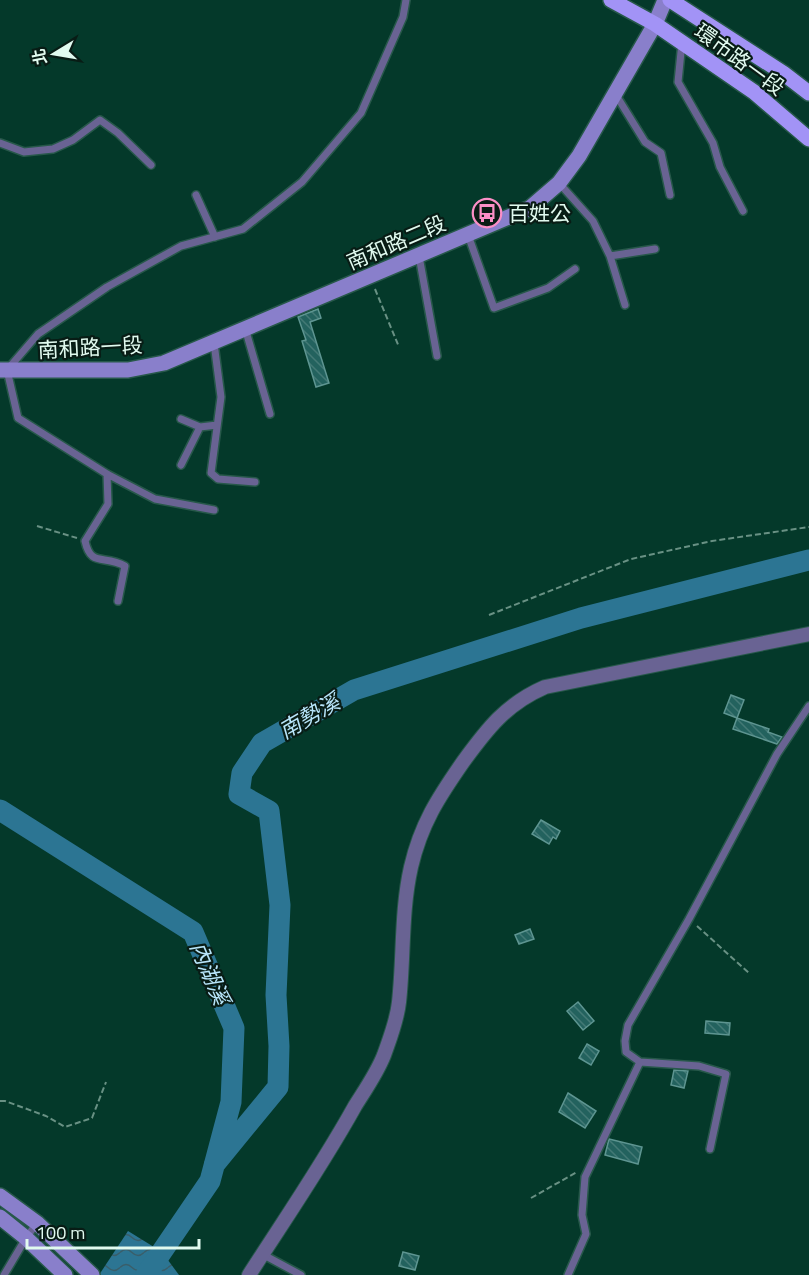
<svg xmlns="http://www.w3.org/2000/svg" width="809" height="1275" font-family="'Titillium Web','Noto Sans TC',sans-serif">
	<defs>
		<pattern id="water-waves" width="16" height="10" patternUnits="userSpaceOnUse" patternTransform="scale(1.5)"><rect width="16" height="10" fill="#2c7593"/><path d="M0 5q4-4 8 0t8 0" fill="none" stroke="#395e6a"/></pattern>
		<pattern id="building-back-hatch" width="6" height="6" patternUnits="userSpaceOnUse" patternTransform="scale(1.5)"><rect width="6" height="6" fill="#23625e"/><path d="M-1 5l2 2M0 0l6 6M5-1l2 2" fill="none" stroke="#437975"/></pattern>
	</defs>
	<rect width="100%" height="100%" fill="#04392a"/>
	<path fill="url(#water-waves)" d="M 128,1231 L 162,1252 L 179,1275 L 99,1275 Z"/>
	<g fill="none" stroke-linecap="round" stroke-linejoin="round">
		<path stroke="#2c7593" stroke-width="21" d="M 0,810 L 193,932 L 234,1028 L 231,1102 L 210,1181 L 146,1275
			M 214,1165 L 278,1087 L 279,1046 L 276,995 L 280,905 L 269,811 L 239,794 L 242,773 L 262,743 L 354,690 L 581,618 L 809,560"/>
	</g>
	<path fill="url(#building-back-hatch)" stroke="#5e9591" stroke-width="1.5" d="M 318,309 L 321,318 L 310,322 L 329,383 L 316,387 L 302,341 L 306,340 L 298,317 Z
		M 731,695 L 744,700 L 737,718 L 724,713 Z
		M 737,718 L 769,729 L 768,732 L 782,737 L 777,744 L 733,729 Z
		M 541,820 L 560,831 L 556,839 L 553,837 L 549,844 L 532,834 Z
		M 530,929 L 534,939 L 519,944 L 515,935 Z
		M 578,1002 L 594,1021 L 583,1030 L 567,1011 Z
		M 706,1021 L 730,1023 L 729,1035 L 705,1033 Z
		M 587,1044 L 599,1051 L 591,1065 L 579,1058 Z
		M 674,1070 L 688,1071 L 684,1088 L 671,1085 Z
		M 568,1093 L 596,1111 L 585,1128 L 559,1112 Z
		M 609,1139 L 642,1147 L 638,1164 L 605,1155 Z
		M 403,1252 L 419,1256 L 415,1270 L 399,1266 Z"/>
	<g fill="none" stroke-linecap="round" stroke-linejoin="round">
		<g stroke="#27584a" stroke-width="10">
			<path id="lane" d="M 682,42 L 678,82 L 713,143 L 720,167 L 743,211
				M 616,95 L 645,142 L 661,153 L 670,195
				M 0,143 L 24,152 L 53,149 L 73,140 L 100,120 L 118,133 L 151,165
				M 559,183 L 593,221 L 610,256 L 625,305
				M 196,195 L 215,237
				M 468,235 L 494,308 L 548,288 L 575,269
				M 419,256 L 437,356
				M 610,256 L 655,249
				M 245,328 L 270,414
				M 214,343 L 221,397 L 211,473 L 218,479 L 255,482
				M 181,419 L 200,427
				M 181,465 L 200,427 L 217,425
				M 107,474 L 108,504 L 85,541 C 91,568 104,554 125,566 L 118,601
				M 214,510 L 155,499 L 107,474 L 18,418 L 7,370 L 38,334 L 107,287 L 181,246 L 243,229 L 302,182 L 361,113 L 403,17 L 406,0
				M 640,1062 L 699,1066 L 726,1074 L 710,1149
				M 262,1254 L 301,1275
				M 4,1275 L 26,1238 L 37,1223
				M 568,1275 L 586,1234 L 582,1215 L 585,1177 L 640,1062 L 626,1052 L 625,1041 L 628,1025 L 689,919 L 777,754 L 809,706"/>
		</g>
		<g stroke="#27584a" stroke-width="16">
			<path id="street" d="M 249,1275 C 285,1219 323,1164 355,1106 C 365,1090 377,1073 384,1055 C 390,1038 397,1021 399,1002 C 404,957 401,911 411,867 C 421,824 438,798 463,762 C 487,729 506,704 545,687 L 809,634"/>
		</g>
		<g stroke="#27584a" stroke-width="18">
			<path id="secondary" d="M 0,370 L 128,370 L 164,363 L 530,208 L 559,183 L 579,156 L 655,24 L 665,0
				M 0,1196 L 37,1223 L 92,1275
				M 0,1217 L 26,1238 L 65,1275"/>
		</g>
		<g stroke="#27584a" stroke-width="18">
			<path id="primary" d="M 611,0 L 655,24 L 754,92 L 809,139
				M 670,0 L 783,73 L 809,93"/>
		</g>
		<path stroke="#699184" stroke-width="2" stroke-dasharray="6 3" stroke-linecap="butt" d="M 375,289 L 399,347
			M 37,526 L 77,538
			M 489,615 L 631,559 L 712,541 L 809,527
			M 697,926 L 750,974
			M 0,1101 L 5,1101 L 46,1116 L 65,1127 L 92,1118 L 106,1082
			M 531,1198 L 577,1172"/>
		<use href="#lane" stroke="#696393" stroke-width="7"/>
		<use href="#street" stroke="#696393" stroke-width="14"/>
		<use href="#secondary" stroke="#897fcb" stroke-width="15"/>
		<use href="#primary" stroke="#a293f6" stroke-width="15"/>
	</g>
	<defs>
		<g id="bus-ring" transform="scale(1.5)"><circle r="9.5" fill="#081c15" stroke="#fa8fc6" stroke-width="1.5"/><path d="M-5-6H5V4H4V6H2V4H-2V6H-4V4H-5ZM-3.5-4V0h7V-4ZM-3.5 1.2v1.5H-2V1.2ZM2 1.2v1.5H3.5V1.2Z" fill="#fa8fc6"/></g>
	</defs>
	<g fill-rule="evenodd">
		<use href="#bus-ring" x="487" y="213"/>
	</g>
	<g text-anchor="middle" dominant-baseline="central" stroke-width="4.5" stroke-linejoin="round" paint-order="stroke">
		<g font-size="21" fill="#e1faef" stroke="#081c15">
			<text transform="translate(740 59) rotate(36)">環市路一段</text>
			<text transform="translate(396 242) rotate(-23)">南和路二段</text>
			<text transform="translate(90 347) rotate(-3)">南和路一段</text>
		</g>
		<g font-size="21" fill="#e1faef" stroke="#081c15" text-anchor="start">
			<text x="508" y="213">百姓公</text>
		</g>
		<g font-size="22" font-style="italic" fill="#b8e5fa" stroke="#081c15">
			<text transform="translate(309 716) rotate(-30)">南勢溪</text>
			<text transform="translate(210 973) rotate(67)">內湖溪</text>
		</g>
	</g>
	<g transform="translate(54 54) rotate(259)" stroke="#081c15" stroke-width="4.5" paint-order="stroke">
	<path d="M0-4.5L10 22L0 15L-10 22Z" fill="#e1faef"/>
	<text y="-9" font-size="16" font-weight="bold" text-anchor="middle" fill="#e1faef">北</text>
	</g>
	<path d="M27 1239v9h172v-9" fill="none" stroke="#e1faef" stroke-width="3"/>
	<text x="36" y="1239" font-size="18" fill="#e1faef" stroke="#081c15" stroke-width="4.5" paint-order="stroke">100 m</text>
</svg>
